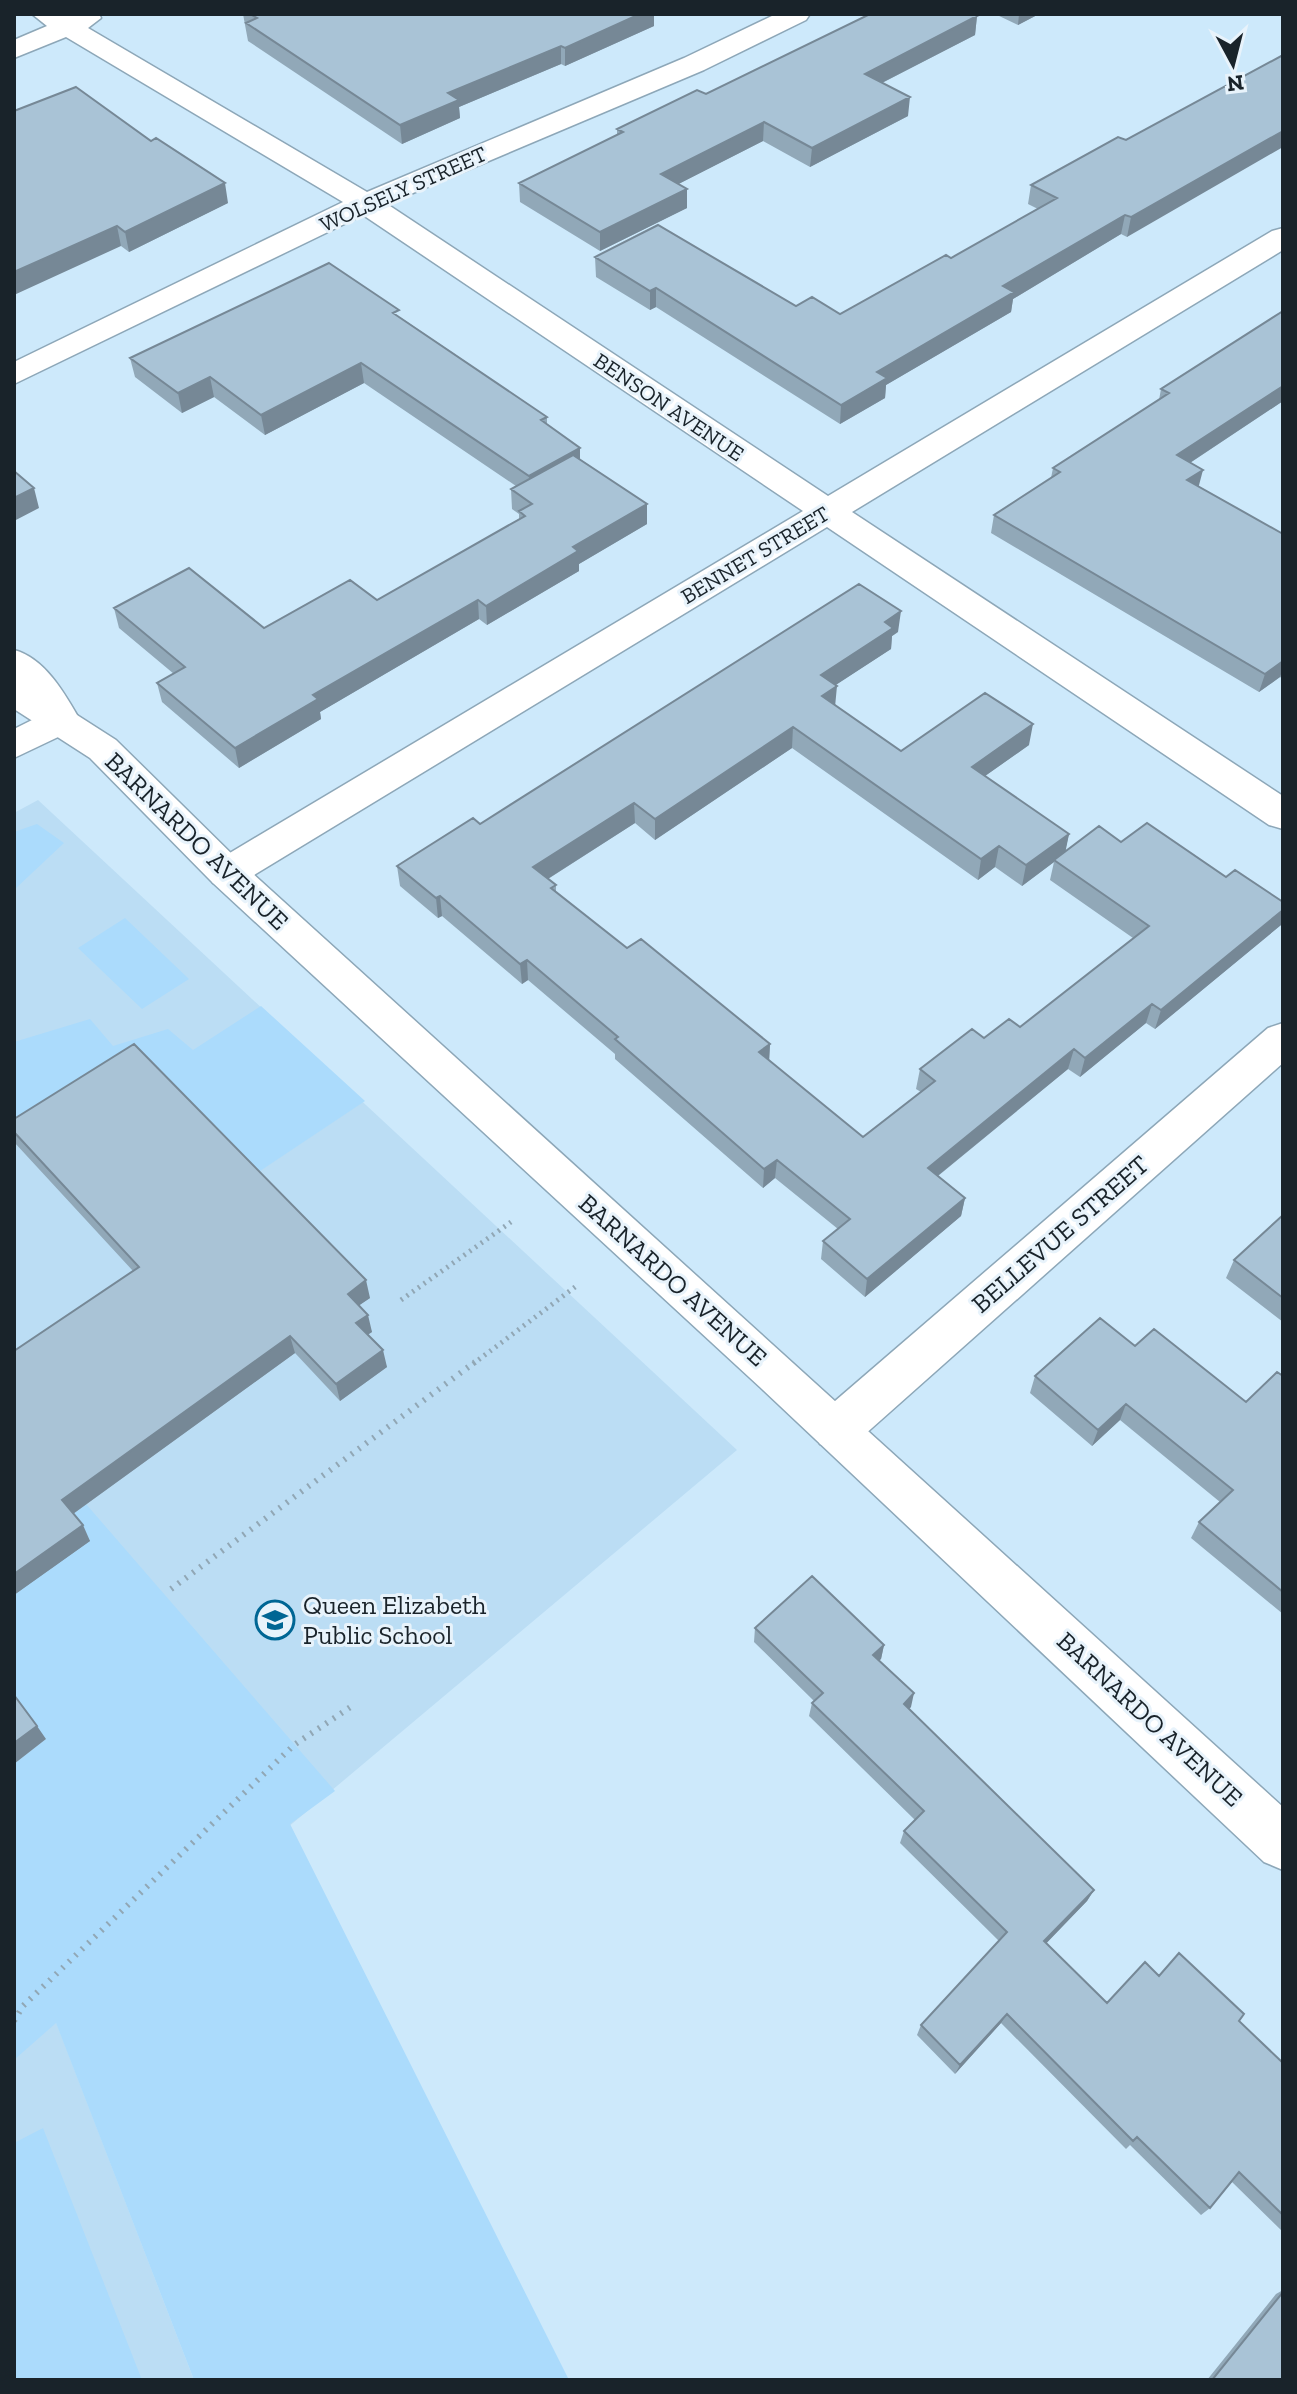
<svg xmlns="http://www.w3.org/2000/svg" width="1297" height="2394" font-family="'Zilla Slab',serif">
	<rect width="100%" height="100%" fill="#cde9fb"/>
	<path fill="#bbddf4" d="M 38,800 L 737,1450 L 56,2022 L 194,2380 L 14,2380 L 14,813 Z"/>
	<path fill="#abdbfc" d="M 37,824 L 64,843 L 14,890 L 14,832 Z
		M 125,918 L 189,979 L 142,1009 L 78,948 Z
		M 261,1006 L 365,1101 L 251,1177 L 14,1142 L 14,1042 L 90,1019 L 113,1046 L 168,1029 L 193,1050 Z
		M 86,1504 L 335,1791 L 290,1824 L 569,2380 L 194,2380 L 56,2023 L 14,2060 L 14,1764 L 46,1739 L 14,1697 L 14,1595 L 70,1516 Z
		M 43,2128 L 142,2380 L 14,2380 L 14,2143 Z"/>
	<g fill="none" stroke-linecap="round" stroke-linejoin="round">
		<g stroke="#8da7b8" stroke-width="3">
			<path id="minor" d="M 32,14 L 99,14 L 101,18 L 88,28 L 367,192 L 684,58 L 776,14 L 810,14 L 806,20 L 704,70 L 387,204 L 828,496 L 1272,231 L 1283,228 L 1283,250 L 852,512 L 1283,796 L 1283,829 L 1269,825 L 827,527 L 241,883 L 227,887 L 213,883 L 207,873 L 213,863 L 803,511 L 363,215 L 14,384 L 14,362 L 343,202 L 66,37 L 14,58 L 14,40 L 47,26 Z
				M 14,650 C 45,658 65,694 80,720 L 75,729 L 14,758 L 14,729 L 40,716 L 14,683 Z
				M 1283,1023 L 1283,1063 L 854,1444 L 837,1450 L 820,1444 L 813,1429 L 820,1414 L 1268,1028 Z"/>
		</g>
		<g stroke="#8da7b8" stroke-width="3">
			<path id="tertiary" d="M 14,680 L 27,683 L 116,740 L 241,863 L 1283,1807 L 1283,1870 L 1264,1862 L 762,1389 L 213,883 L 90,758 L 14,709 Z"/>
		</g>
		<path stroke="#91a7b5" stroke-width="5" stroke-dasharray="2 5" stroke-linecap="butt" d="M 401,1300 L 511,1222
			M 473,1364 L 579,1284"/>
		<path stroke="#91a7b5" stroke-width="6" stroke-dasharray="2 7" stroke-linecap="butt" d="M 171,1589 L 475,1362
			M 14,2021 L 23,2006 L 294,1745 L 355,1704"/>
		<use href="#minor" fill="#fff" fill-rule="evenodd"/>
		<use href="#tertiary" fill="#fff" fill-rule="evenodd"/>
	</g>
	<path fill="#91a8b8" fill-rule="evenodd" d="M 243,14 L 654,14 L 654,26 L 565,66 L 561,64 L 459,107 L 460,118 L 402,144 L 248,41 Z
		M 995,14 L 1039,14 L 1018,25 Z
		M 977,16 L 975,35 L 882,83 L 908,116 L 810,167 L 763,141 L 678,184 L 687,189 L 687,208 L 600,251 L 520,202 L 519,183 L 617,135 L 617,129 L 706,94 Z
		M 1283,55 L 1127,237 L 1121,234 L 1013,299 L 1011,312 L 886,385 L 885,398 L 840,424 L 656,307 L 650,310 L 596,277 L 595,257 L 796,306 L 840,314 L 951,258 L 1038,209 L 1028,204 L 1031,185 L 1126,140 Z
		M 14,111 L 228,203 L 129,252 L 121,246 Z
		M 1283,311 L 1283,401 L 1190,463 L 1198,486 L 1283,534 L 1283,679 L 1280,677 L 1259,692 L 991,533 L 994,515 L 1051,478 L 1053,468 L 1159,400 L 1161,389 Z
		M 400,317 L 547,417 L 547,424 L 580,459 L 647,504 L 647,524 L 579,564 L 579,571 L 487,625 L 479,619 L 320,712 L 321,719 L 239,768 L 162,702 L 157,683 L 174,674 L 119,628 L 114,608 L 264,628 L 377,600 L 519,519 L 519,514 L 512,509 L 511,489 L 516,486 L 364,383 L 265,435 L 214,397 L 182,413 L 135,377 L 130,358 Z
		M 898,632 L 892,636 L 891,649 L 835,685 L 835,705 L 901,751 L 1029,745 L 985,776 L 1069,834 L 1065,851 L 1121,842 L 1281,925 L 1155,1029 L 1146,1023 L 1080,1077 L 1068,1069 L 938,1176 L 965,1198 L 961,1216 L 865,1297 L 821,1259 L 823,1241 L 838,1229 L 775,1178 L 763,1188 L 615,1059 L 615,1054 L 528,980 L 522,984 L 442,916 L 438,918 L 400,886 L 397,866 L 480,824 ZM 792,748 L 978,880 L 995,867 L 1022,886 L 1054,862 L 1050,880 L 1133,938 L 1020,1027 L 984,1038 L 920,1069 L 916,1089 L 921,1092 L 863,1137 L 769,1060 L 770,1044 L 627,948 L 556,892 L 556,885 L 548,879 L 635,823 L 655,840 Z
		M 14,1119 L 370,1298 L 359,1305 L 372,1332 L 368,1334 L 387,1367 L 340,1401 L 295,1353 L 73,1514 L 90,1541 L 14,1595 L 14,1351 L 133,1271 L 14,1142 Z
		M 1283,1215 L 1283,1322 L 1226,1278 L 1234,1260 Z
		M 1135,1346 L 1246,1402 L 1283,1376 L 1283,1614 L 1191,1538 L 1199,1522 L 1220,1502 L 1120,1420 L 1092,1446 L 1030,1393 L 1035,1376 Z
		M 755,1628 L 884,1645 L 881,1659 L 879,1660 L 911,1707 L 908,1709 L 1094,1890 L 1087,1901 L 1046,1943 L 1107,2003 L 1159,1976 L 1239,2021 L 1283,2063 L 1283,2232 L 1232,2182 L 1210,2208 L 1201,2215 L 1130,2145 L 1126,2149 L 1001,2023 L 955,2074 L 917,2035 L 921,2025 L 999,1941 L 900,1843 L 904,1831 L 915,1820 L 809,1716 L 812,1703 L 814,1701 L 754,1642 Z
		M 1283,2290 L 1283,2380 L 1207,2380 L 1276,2294 Z"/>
	<path fill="#768896" d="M 640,14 L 654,14 L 654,26 L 565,66 L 565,48 Z
		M 1019,14 L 1039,14 L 1018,25 Z
		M 977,16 L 975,35 L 864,92 L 865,74 Z
		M 561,46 L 561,64 L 459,107 L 460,118 L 402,144 L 400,125 L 448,93 Z
		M 910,97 L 908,116 L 810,167 L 812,148 Z
		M 764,122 L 763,141 L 661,193 L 661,174 Z
		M 1283,131 L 1283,147 L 1127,237 L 1131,217 Z
		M 225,183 L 228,203 L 129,252 L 125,232 Z
		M 687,189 L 687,208 L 600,251 L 600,232 Z
		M 1125,215 L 1121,234 L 1013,299 L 1011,312 L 886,385 L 885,398 L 840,424 L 841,405 L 877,372 L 1003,286 Z
		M 117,226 L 121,246 L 14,295 L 14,272 Z
		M 656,288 L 656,307 L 650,310 L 650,291 Z
		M 361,363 L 364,383 L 265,435 L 261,415 Z
		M 210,377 L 214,397 L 182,413 L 178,393 Z
		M 1283,386 L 1283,401 L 1173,474 L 1177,455 Z
		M 580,448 L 580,468 L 530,496 L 529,476 Z
		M 1203,470 L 1198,489 L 1187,480 Z
		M 34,488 L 39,508 L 14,521 L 14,498 Z
		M 647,504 L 647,524 L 579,564 L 579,571 L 487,625 L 486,606 L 573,547 Z
		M 478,600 L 479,619 L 320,712 L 321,719 L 239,768 L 235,748 L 313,695 Z
		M 901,611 L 898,632 L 892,636 L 891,649 L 819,696 L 821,675 L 885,622 Z
		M 1283,661 L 1283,669 L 1280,677 L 1259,692 L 1265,674 Z
		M 837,686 L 835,707 L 822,696 Z
		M 1033,724 L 1029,745 L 968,788 L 972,767 Z
		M 793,727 L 792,748 L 655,840 L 655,819 Z
		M 634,803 L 635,823 L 535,887 L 533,867 Z
		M 1069,834 L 1065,854 L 1054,860 L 1054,862 L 1022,886 L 1026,865 Z
		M 999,846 L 995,867 L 978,880 L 981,859 Z
		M 440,896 L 442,916 L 438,918 L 436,898 Z
		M 1283,910 L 1283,920 L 1281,925 L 1155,1029 L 1161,1010 Z
		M 527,960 L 528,980 L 522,984 L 520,964 Z
		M 1152,1004 L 1146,1023 L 1080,1077 L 1085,1058 Z
		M 770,1044 L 769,1063 L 759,1052 Z
		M 1074,1049 L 1068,1069 L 924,1187 L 928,1168 Z
		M 777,1160 L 775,1178 L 763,1188 L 764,1169 Z
		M 965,1198 L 961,1216 L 865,1297 L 867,1279 Z
		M 366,1280 L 370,1298 L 351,1311 L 348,1294 Z
		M 368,1315 L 372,1332 L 360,1340 L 356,1323 Z
		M 290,1336 L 295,1353 L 70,1516 L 62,1500 Z
		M 383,1350 L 387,1367 L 340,1401 L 336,1384 Z
		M 1126,1404 L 1120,1420 L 1092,1446 L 1098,1430 Z
		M 83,1525 L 90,1541 L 14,1595 L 14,1574 Z
		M 884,1645 L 881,1659 L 870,1668 L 873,1655 Z
		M 914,1693 L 911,1707 L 900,1718 L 904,1704 Z
		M 37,1726 L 46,1739 L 14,1764 L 14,1743 Z
		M 1094,1890 L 1087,1901 L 1038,1952 L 1044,1941 Z
		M 1007,2014 L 1001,2023 L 955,2074 L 960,2065 Z"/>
	<path fill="#a9c3d6" stroke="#768896" stroke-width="2" d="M 250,14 L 640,14 L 565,48 L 561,46 L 448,93 L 459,100 L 400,125 L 246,23 L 257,18 Z
		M 870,14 L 973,14 L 977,16 L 865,74 L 910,97 L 812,148 L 764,122 L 661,174 L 687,189 L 600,232 L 519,183 L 623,132 L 617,129 L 697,90 L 706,94 Z
		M 1283,55 L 1283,131 L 1131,217 L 1125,215 L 1003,286 L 1014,292 L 877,372 L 887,378 L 841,405 L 656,288 L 650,291 L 595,257 L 658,225 L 796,306 L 812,297 L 840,314 L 946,255 L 951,258 L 1057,198 L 1031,185 L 1118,137 L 1126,140 Z
		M 76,87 L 151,141 L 156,138 L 225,183 L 125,232 L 117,226 L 14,272 L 14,111 Z
		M 329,263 L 399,310 L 393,313 L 547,417 L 541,420 L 580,448 L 529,476 L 361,363 L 261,415 L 210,377 L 178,393 L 130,358 Z
		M 1283,311 L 1283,386 L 1177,455 L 1203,470 L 1187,480 L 1283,534 L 1283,661 L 1265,674 L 994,515 L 1060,472 L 1053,468 L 1169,393 L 1161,389 Z
		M 573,455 L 647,504 L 573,547 L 578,551 L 486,606 L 478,600 L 313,695 L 318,699 L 235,748 L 157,683 L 185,667 L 114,608 L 189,568 L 264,628 L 350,580 L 377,600 L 525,516 L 519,511 L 532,504 L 511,489 Z
		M 14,471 L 34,488 L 14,498 Z
		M 859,584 L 901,611 L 885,622 L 893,628 L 821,675 L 837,686 L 822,696 L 901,751 L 985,693 L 1033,724 L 972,767 L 1069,834 L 1026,865 L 999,846 L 981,859 L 793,727 L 655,819 L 634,803 L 533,867 L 556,885 L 551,888 L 627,948 L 641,939 L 770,1044 L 759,1052 L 863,1137 L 935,1081 L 920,1069 L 972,1029 L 984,1038 L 1009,1019 L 1020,1027 L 1149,926 L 1054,860 L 1099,826 L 1121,842 L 1147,823 L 1226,877 L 1235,870 L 1283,902 L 1283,910 L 1161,1010 L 1152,1004 L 1085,1058 L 1074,1049 L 928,1168 L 965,1198 L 867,1279 L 823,1241 L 850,1219 L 777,1160 L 764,1169 L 615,1039 L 618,1037 L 527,960 L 520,964 L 440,896 L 436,898 L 397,866 L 473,818 L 480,824 Z
		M 134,1044 L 366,1280 L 348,1294 L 368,1315 L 356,1323 L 383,1350 L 336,1384 L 290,1336 L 62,1500 L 83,1525 L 14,1574 L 14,1351 L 139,1267 L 14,1132 L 14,1119 Z
		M 1283,1215 L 1283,1298 L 1234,1260 Z
		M 1100,1318 L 1135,1346 L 1154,1329 L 1246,1402 L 1277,1372 L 1283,1376 L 1283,1592 L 1199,1522 L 1233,1490 L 1126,1404 L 1098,1430 L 1035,1376 Z
		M 812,1576 L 884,1645 L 873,1655 L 914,1693 L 904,1704 L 1094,1890 L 1044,1941 L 1107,2003 L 1145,1962 L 1159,1976 L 1179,1953 L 1244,2014 L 1239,2021 L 1283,2063 L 1283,2215 L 1239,2172 L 1210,2208 L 1137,2137 L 1133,2141 L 1007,2014 L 960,2065 L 921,2025 L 1007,1932 L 904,1831 L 924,1811 L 812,1703 L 823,1693 L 755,1628 Z
		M 14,1695 L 37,1726 L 14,1743 Z
		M 1283,2292 L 1283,2380 L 1212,2380 Z"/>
	<defs>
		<g id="school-ring" transform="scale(2)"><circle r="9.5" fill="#e8f3fb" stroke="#006694" stroke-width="1.5"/><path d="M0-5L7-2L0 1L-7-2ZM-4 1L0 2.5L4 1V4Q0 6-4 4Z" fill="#006694"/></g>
	</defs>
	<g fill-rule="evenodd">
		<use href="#school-ring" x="275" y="1620"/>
	</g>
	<g text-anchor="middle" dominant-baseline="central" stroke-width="6" stroke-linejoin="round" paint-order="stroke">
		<g font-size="22" fill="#19232a" stroke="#e8f3fb">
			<text transform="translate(403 189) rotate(-24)">WOLSELY STREET</text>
			<text transform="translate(669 407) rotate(34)">BENSON AVENUE</text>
			<text transform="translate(755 555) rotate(-31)">BENNET STREET</text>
		</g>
		<g font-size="26" fill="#19232a" stroke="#e8f3fb">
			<text transform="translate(197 841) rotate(44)">BARNARDO AVENUE</text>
			<text transform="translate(1060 1234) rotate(-41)">BELLEVUE STREET</text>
			<text transform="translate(673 1280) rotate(42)">BARNARDO AVENUE</text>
			<text transform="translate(1150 1719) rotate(43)">BARNARDO AVENUE</text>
		</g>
		<g font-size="26" fill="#19232a" stroke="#e8f3fb" text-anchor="start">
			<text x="303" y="1605">Queen Elizabeth<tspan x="303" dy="30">Public School</tspan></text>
		</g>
	</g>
	<rect width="1297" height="2394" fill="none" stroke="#19232a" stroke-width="32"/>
	<g transform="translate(1233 64) rotate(173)" stroke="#e8f3fb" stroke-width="6" paint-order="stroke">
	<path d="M0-6L14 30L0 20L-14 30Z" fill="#19232a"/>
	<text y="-12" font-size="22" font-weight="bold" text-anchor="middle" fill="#19232a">N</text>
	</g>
</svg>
